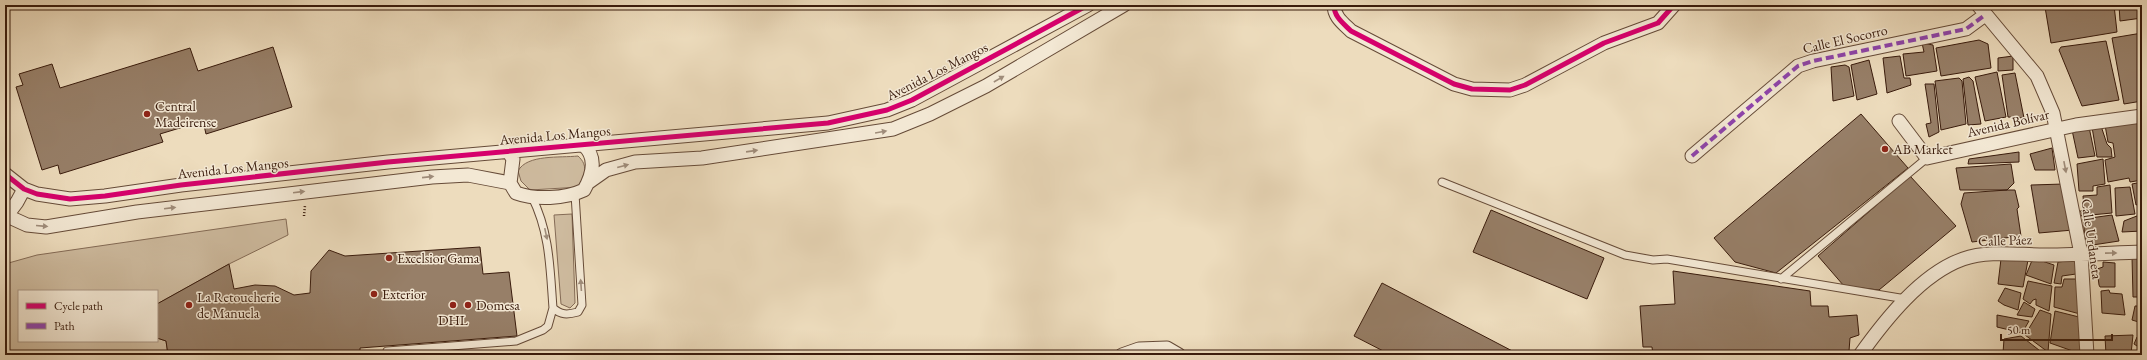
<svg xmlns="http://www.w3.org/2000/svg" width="2147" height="360" font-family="'EB Garamond',serif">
	<rect width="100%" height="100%" fill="#eddcbd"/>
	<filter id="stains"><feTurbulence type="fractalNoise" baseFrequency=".005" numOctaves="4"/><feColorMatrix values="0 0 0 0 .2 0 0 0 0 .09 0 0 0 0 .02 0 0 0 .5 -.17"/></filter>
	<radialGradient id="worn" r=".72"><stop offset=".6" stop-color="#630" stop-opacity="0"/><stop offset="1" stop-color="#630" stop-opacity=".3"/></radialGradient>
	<path fill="#cebb9f" stroke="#846b56" d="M 578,156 C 589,166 584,174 580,187 L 530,190 L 521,181 L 518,171 C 527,154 560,158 578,156 Z
		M 572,214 L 575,303 L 570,308 L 561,304 L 554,215 Z
		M 286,219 L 288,235 L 229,264 L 157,304 L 157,291 L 19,291 L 19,341 L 157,341 L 157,338 L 166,341 L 168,355 L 5,355 L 5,264 L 37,255 Z"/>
	<path fill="#977f68" stroke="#391b0c" d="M 2050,5 L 2114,5 L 2117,32 L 2051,43 L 2045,7 Z
		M 2119,5 L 2142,5 L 2142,18 L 2120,21 Z
		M 2142,33 L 2142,101 L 2124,104 L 2112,38 Z
		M 1979,40 L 1988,44 L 1991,68 L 1941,76 L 1936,48 Z
		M 2106,41 L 2119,100 L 2082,106 L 2059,50 L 2061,47 Z
		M 1922,43 L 1933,45 L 1937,71 L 1906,76 L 1903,54 L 1924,52 Z
		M 273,47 L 292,107 L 206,134 L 203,121 L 160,134 L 163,142 L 60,174 L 58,165 L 42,170 L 16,87 L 23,85 L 19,74 L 52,64 L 60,88 L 190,48 L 198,71 Z
		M 1900,56 L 1904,78 L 1910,78 L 1911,85 L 1887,93 L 1883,58 Z
		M 2013,56 L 2013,70 L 1998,71 L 1998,58 Z
		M 1869,60 L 1877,94 L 1857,100 L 1851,65 Z
		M 1845,65 L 1849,67 L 1854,96 L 1833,101 L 1831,67 Z
		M 1997,72 L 2006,117 L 1985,121 L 1975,77 Z
		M 2015,73 L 2024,118 L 2008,117 L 2002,75 Z
		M 1969,77 L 1973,81 L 1981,124 L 1968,125 L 1963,79 Z
		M 1959,78 L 1962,81 L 1966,124 L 1941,130 L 1935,81 Z
		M 1925,84 L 1934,84 L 1939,132 L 1929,137 L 1926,124 L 1931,123 Z
		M 1861,114 L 1908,168 L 1776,273 L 1735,262 L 1714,238 Z
		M 2139,123 L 2142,123 L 2142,180 L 2130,182 L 2129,178 L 2108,182 L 2105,160 L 2115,157 L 2113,143 L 2108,142 L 2105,125 Z
		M 2101,126 L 2107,144 L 2111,148 L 2112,157 L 2097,157 L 2092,127 Z
		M 2089,127 L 2095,156 L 2078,158 L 2072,130 Z
		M 2052,148 L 2055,170 L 2035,170 L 2030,154 Z
		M 2019,152 L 2019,162 L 1968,164 L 1969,159 Z
		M 2103,159 L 2105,184 L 2093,186 L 2093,191 L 2079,191 L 2077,164 Z
		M 2011,164 L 2014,183 L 2007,190 L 1960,190 L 1956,168 Z
		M 1910,176 L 1956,226 L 1879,290 L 1844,286 L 1818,256 Z
		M 2142,182 L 2142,203 L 2136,205 L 2132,184 Z
		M 2064,184 L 2073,230 L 2039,233 L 2031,185 Z
		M 2110,185 L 2112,213 L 2080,216 L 2079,212 L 2084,209 L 2083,196 L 2097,195 L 2097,187 Z
		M 2130,187 L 2135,214 L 2116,216 L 2115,188 Z
		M 2007,190 L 2015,190 L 2019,207 L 2017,209 L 2021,236 L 1972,242 L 1961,204 L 1964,193 Z
		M 1491,210 L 1604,258 L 1587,299 L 1473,252 Z
		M 2142,214 L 2142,231 L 2122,232 L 2124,221 Z
		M 2112,215 L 2119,241 L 2086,246 L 2083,219 Z
		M 480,247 L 483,274 L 509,272 L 517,336 L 360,348 L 360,355 L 168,355 L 166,341 L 157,338 L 157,304 L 229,264 L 234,289 L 255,285 L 275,286 L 294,295 L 310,293 L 311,271 L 329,250 L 345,256 Z
		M 2142,256 L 2142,297 L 2133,297 L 2132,257 Z
		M 2033,258 L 2054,265 L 2051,284 L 2026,275 Z
		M 2001,259 L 2028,260 L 2023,287 L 1998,284 Z
		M 2076,260 L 2076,274 L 2062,276 L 2061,284 L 2054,283 L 2058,262 Z
		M 2103,262 L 2115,263 L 2115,287 L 2100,287 L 2099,285 L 2097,269 L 2103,267 Z
		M 1673,271 L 1810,291 L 1811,306 L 1828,306 L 1829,317 L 1857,315 L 1859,335 L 1850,338 L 1849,351 L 1841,355 L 1653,355 L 1652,347 L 1643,347 L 1640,306 L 1675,304 Z
		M 2064,279 L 2079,279 L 2080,314 L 2054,307 L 2055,287 L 2062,287 Z
		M 2028,281 L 2052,286 L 2049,311 L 2036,305 L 2036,299 L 2033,300 L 2030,304 L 2023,299 Z
		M 1382,283 L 1520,355 L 1391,355 L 1354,336 Z
		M 2005,288 L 2021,293 L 2018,310 L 2004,305 L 1998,301 Z
		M 2109,290 L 2110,293 L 2122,294 L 2125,315 L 2102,313 L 2101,291 Z
		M 2024,302 L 2035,309 L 2032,317 L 2017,315 Z
		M 2135,306 L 2142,306 L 2142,323 L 2132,320 Z
		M 2040,310 L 2051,314 L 2048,352 L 2025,335 Z
		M 2055,311 L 2079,317 L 2084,355 L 2050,343 Z
		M 1997,315 L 2029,321 L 2022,333 L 1997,327 Z
		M 2133,335 L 2131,354 L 2106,355 L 2105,336 Z
		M 2021,336 L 2044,354 L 2044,355 L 2005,355 L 2003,353 L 2004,339 Z
		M 2137,337 L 2142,339 L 2142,355 L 2138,355 L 2140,348 L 2134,344 Z"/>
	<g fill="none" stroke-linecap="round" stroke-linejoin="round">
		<g stroke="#664b38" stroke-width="9">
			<path id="service" d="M 1442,182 L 1625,255 L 1653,260 L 1667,259 L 1906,299
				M 532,197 C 550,233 550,269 553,308 C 561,315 567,315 578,312 L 582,305 L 575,194
				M 1781,279 L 1927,158
				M 387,351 L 516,341 L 543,330 L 548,326 L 553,308"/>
		</g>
		<g stroke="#664b38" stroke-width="15">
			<path id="minor" d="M 1334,5 C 1334,17 1343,23 1351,31 L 1454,84 L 1472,89 L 1510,90 L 1525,85 L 1604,43 L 1658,23 L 1674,5
				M 1978,5 L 2037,76 L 2053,113 L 2081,254 L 2087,355
				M 1899,121 L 1927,158 L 2076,125 L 2142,116
				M 508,151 L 513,159 L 510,183 L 516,193 C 535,200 565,199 584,190 C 592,176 598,157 583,145
				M 1692,156 L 1798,66 L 1813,61 L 1966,29 L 1985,15
				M 5,174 L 24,189 L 37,194 L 70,199 L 105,196 L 181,185 L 388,162 L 828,123 L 887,110 L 912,100 L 1088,5
				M 589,182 L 606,170 L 635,162 L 702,158 L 893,129 L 930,114 L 986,86 L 1124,5
				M 5,215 L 27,225 L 46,227 L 137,212 L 432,177 L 468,175 L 510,183
				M 5,218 L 17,202 L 24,189
				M 1122,355 L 1139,349 L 1167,348 L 1179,355
				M 1860,355 C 1885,320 1921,274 1963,259 C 1989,250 2018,255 2045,255 C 2077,255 2110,253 2142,252"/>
		</g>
		<path stroke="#391b0c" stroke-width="2.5" stroke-dasharray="1 2" stroke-linecap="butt" d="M 304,216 L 305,205"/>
		<use href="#service" stroke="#f3e8d4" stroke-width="7"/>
		<use href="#minor" stroke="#f3e8d4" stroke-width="13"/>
		<path stroke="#8e44ad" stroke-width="4" stroke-dasharray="8 4" stroke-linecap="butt" d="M 1692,156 L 1798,66 L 1813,61 L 1966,29 L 1985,15"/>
		<g stroke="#f3e8d4" stroke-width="8">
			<path id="cycleway" d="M 1334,5 C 1334,17 1343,23 1351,31 L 1454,84 L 1472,89 L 1510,90 L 1525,85 L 1604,43 L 1658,23 L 1674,5
				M 5,174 L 24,189 L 37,194 L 70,199 L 105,196 L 181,185 L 388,162 L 828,123 L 887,110 L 912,100 L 1088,5"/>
		</g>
		<use href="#cycleway" stroke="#d6006c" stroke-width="5"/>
	</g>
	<defs><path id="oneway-solid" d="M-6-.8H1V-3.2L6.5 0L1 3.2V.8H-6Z"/></defs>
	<g fill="#9f8c7a">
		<use href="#oneway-solid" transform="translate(999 79) rotate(-30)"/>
		<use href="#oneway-solid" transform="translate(881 132) rotate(-10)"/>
		<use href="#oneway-solid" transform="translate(752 151) rotate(-8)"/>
		<use href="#oneway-solid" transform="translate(623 166) rotate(-15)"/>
		<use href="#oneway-solid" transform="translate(2065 167) rotate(79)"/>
		<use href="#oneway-solid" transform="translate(428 177) rotate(-6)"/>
		<use href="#oneway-solid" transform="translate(299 192) rotate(-7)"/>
		<use href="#oneway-solid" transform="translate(170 208) rotate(-7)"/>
		<use href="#oneway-solid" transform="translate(42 226) rotate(5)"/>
		<use href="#oneway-solid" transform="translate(546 234) rotate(78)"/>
		<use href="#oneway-solid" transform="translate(2111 253) rotate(-1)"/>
		<use href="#oneway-solid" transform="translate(581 285) rotate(-94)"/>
	</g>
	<g fill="#8f2418" stroke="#f3e8d4" stroke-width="1.5">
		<circle cx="147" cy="114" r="4"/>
		<circle cx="1885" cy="149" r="4"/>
		<circle cx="389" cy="258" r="4"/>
		<circle cx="374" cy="294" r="4"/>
		<circle cx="189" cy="305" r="4"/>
		<circle cx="453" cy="305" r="4"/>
		<circle cx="468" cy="305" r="4"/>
	</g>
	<g text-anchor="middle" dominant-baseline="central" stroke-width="3" stroke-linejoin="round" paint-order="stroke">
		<g font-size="14" fill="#391b0c" stroke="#f3e8d4">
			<text transform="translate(1845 39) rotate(-13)">Calle El Socorro</text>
			<text transform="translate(937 71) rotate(-27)">Avenida Los Mangos</text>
			<text transform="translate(2008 123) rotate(-13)">Avenida Bolívar</text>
			<text transform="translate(555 135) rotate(-5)">Avenida Los Mangos</text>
			<text transform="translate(233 168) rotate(-6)">Avenida Los Mangos</text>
			<text transform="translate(2092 239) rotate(82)">Calle Urdaneta</text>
			<text transform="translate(2005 240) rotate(-2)">Calle Páez</text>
		</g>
		<g font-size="14" fill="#391b0c" stroke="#f3e8d4" text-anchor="start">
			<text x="155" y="106">Central<tspan x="155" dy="16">Madeirense</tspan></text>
			<text x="1893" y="149">AB Market</text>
			<text x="397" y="258">Excelsior Gama</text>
			<text x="382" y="294">Exterior</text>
			<text x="197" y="297">La Retoucherie<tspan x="197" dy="16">de Manuela</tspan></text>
			<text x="476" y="305">Domesa</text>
			<text x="453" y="320" text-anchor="middle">DHL</text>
		</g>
	</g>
	<rect width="2147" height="360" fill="none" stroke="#eddcbd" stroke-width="20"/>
	<rect x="6" y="6" width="2135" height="348" fill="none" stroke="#391b0c" stroke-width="2"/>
	<rect x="10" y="10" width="2127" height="340" fill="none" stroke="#391b0c"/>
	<rect x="18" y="290" width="140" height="52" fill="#f3e8d4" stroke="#a99684"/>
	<rect x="26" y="303" width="20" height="6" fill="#d6006c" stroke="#a99684"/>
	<text x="54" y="310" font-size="12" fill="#391b0c">Cycle path</text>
	<rect x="26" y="323" width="20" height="6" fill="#8e44ad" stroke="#a99684"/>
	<text x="54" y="330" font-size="12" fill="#391b0c">Path</text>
	<path d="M2001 334v6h111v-6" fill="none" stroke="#391b0c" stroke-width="2"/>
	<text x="2007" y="334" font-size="12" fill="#391b0c" stroke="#f3e8d4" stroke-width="3" paint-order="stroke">50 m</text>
	<rect width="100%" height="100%" filter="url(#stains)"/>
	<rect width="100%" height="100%" fill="url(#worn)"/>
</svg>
